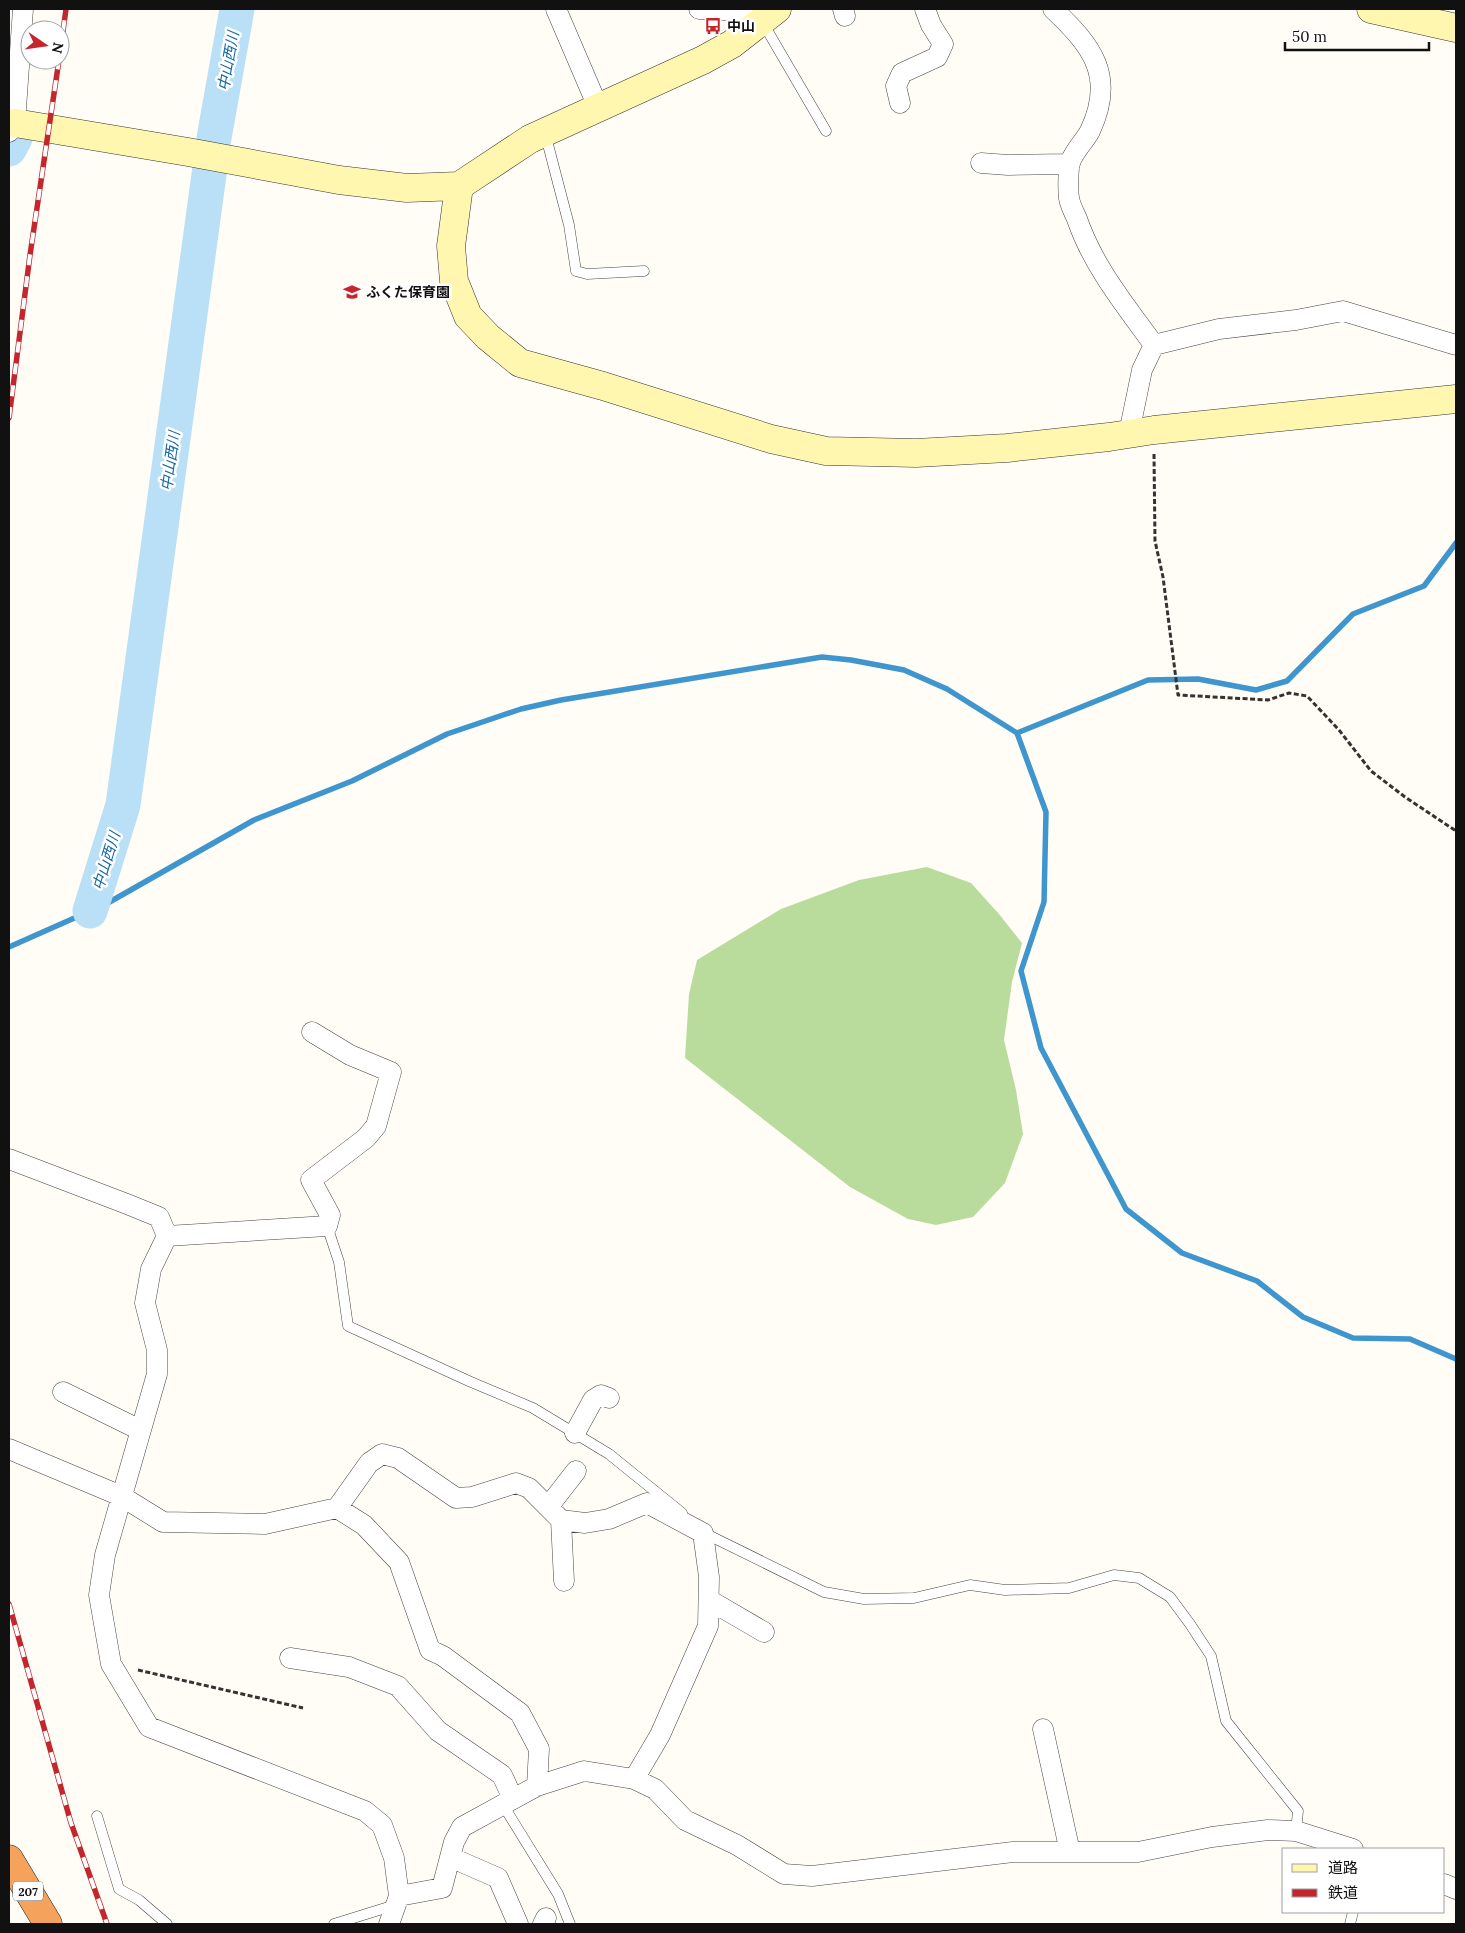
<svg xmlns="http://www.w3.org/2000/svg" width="1465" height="1933" font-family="Lora,'Noto Sans JP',serif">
	<rect width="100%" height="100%" fill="#fffdf5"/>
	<path fill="#b9dc9c" d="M 927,867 L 971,883 L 999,914 L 1022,943 L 1012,982 L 1004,1040 L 1016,1090 L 1023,1134 L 1005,1183 L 973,1217 L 936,1225 L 908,1219 L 850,1187 L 685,1058 L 689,994 L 697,960 L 781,909 L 859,880 Z"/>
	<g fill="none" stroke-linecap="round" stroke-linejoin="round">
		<path stroke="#3f96cf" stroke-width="5.5" d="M 1017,733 L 1148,680 L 1198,679 L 1256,690 L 1287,681 L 1353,614 L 1424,586 L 1456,543
			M 9,947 L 106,904 L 254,820 L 352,781 L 447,734 L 521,709 L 561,700 L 822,657 L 851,660 L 904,670 L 947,689 L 1017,733 L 1046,812 L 1044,902 L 1021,971 L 1041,1048 L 1126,1209 L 1182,1253 L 1257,1281 L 1303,1317 L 1353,1338 L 1410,1339 L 1456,1359"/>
		<path stroke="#b9e0f7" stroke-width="35" d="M 9,149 L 15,138
			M 90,911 L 123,805 L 214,138 L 237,9"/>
		<g stroke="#444" stroke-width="11">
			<path id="lane" d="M 763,23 L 826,131
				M 545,133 L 569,225 L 576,271 L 587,274 L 644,271
				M 327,1226 L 339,1262 L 348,1326 L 471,1382 L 533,1408 L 609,1454 L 682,1513
				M 702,1532 L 824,1592 L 864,1599 L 914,1598 L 970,1585 L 1005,1590 L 1069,1588 L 1114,1575 L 1139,1578 L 1170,1597 L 1190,1624 L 1211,1656 L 1226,1721 L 1298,1811 L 1296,1831
				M 503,1805 L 558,1894 L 570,1924
				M 97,1816 L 119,1889 L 139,1900 L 167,1924
				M 334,1924 L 395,1905
				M 1350,1924 L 1353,1912"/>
		</g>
		<g stroke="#444" stroke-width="21">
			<path id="street" d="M 556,9 L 598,107
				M 699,9 L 771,12
				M 843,9 L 845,16
				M 1053,9 C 1092,46 1116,76 1090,131 C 1084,142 1073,152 1070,163 C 1068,169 1068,191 1069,198 C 1070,205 1074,212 1077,219 C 1093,266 1125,305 1154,345
				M 900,103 L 896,86 L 902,73 L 937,57 L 943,44 L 931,25 L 925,9
				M 9,132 L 15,123 L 23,9
				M 981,163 L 1008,165 L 1070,164
				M 1129,433 L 1142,370 L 1154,345 L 1219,329 L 1296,320 L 1343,311 L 1456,345
				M 312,1032 L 350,1055 L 391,1072 L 376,1126 L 366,1138 L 311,1180 L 330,1215 L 327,1226 L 167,1236 L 151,1269 L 145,1303 L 157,1350 L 157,1374 L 105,1555 L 99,1595 L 111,1664 L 149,1727 L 365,1811 L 382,1825 L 394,1858 L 399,1896 L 389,1924
				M 9,1159 L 127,1204 L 159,1217 L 167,1236
				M 63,1392 L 140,1430
				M 575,1433 L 593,1400 L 601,1395 L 609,1398
				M 9,1449 L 121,1496 L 163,1522 L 265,1524 L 337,1508 L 364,1525 L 399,1562 L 430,1650 L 443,1656 L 520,1713 L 539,1749 L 537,1786
				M 548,1507 L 576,1471
				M 337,1508 L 369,1463 L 382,1454 L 398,1458 L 456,1498 L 472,1497 L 516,1483 L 529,1488 L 561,1520 L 564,1581
				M 561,1520 L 585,1523 L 609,1519 L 647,1503 L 703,1533 L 709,1577 L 708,1626 L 660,1735 L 634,1779
				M 709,1600 L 764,1632
				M 290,1658 L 349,1667 L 398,1686 L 438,1731 L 502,1775 L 513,1799
				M 1043,1729 L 1070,1852
				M 450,1857 L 498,1878 L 518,1924
				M 1444,1884 L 1456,1889
				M 399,1896 L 442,1888 L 454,1842 L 462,1827 L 537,1786 L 584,1771 L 634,1779 L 655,1789 L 685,1820 L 737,1845 L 784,1874 L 812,1876 L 1013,1852 L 1138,1852 L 1212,1837 L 1268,1830 L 1296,1831 L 1353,1849
				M 543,1924 L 546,1918"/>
		</g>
		<g stroke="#333" stroke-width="29">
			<path id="secondary" d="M 1371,9 L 1456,28
				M 15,123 L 188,152 L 339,180 L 407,188 L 459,186 L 530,139 L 703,60 L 732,44 L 777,9
				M 459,186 L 451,246 L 454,281 L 468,316 L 488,337 L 520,363 L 603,386 L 771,439 L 826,451 L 916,453 L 1007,448 L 1109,437 L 1154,430 L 1456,399"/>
		</g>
		<g stroke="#222" stroke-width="29">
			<path id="highway" d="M 9,1859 L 48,1924"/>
		</g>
		<path stroke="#333" stroke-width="3" stroke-dasharray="5 2.5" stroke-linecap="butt" d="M 1154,454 L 1155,541 L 1163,577 L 1178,695 L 1268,700 L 1289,693 L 1307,696 L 1339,730 L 1371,771 L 1405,797 L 1456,831
			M 138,1670 L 303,1708"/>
		<use href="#lane" stroke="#fff" stroke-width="10"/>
		<use href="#street" stroke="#fff" stroke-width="20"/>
		<use href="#secondary" stroke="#fff6b0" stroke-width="28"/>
		<use href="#highway" stroke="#f5a25d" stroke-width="28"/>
		<g stroke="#c4262e" stroke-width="5.5">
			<path id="rail" d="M 60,53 L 66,9
				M 9,418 L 30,255 L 59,60
				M 9,1604 L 71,1823 L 107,1924"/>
		</g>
		<use href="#rail" stroke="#fff" stroke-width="4" stroke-dasharray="11" stroke-linecap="butt"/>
	</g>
	<defs>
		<g id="bus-bare" transform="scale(1.35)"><path d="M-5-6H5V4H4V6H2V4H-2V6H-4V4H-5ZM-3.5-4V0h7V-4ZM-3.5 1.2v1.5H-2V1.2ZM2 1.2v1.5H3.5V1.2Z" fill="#c4262e" stroke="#fff" stroke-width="2.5" paint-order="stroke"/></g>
		<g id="school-bare" transform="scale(1.35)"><path d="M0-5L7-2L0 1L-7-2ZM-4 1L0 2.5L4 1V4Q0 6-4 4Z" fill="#c4262e" stroke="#fff" stroke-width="2.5" paint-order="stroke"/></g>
	</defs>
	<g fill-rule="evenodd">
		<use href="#bus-bare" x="713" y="26"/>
		<use href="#school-bare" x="352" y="292"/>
	</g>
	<g text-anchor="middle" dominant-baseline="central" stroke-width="5" stroke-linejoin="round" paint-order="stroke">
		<rect fill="#fff" stroke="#585858" stroke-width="1" x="13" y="1881.5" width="30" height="19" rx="4"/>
		<g font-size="12" font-weight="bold" fill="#111">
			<text x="28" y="1891">207</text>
		</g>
		<g font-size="14" font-weight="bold" fill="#111" stroke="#fff" text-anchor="start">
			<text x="727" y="26">中山</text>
			<text x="366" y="292">ふくた保育園</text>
		</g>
		<g font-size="15" font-style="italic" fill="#1768a6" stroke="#fff">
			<text transform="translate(228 61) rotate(-80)">中山西川</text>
			<text transform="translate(170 461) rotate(-82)">中山西川</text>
			<text transform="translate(106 861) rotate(-73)">中山西川</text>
		</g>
	</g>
	<rect width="1465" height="1933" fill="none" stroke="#111111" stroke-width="20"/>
	<rect x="1282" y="1848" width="162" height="65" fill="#ffffff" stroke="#a0a0a0"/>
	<rect x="1292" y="1864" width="25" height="8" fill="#fff6b0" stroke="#a0a0a0"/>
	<text x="1328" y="1873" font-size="15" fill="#111111">道路</text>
	<rect x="1292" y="1889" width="25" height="8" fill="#c4262e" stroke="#a0a0a0"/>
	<text x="1328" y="1898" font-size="15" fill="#111111">鉄道</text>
	<g transform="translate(45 45) rotate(103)"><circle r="24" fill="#ffffff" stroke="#a0a0a0"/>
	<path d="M0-4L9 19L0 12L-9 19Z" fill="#c4262e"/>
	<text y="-8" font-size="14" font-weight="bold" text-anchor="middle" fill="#111111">N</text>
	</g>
	<path d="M1285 42v8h144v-8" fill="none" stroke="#111111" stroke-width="2.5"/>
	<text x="1292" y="42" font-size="15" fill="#111111" stroke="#ffffff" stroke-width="4" paint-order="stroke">50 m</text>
</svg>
